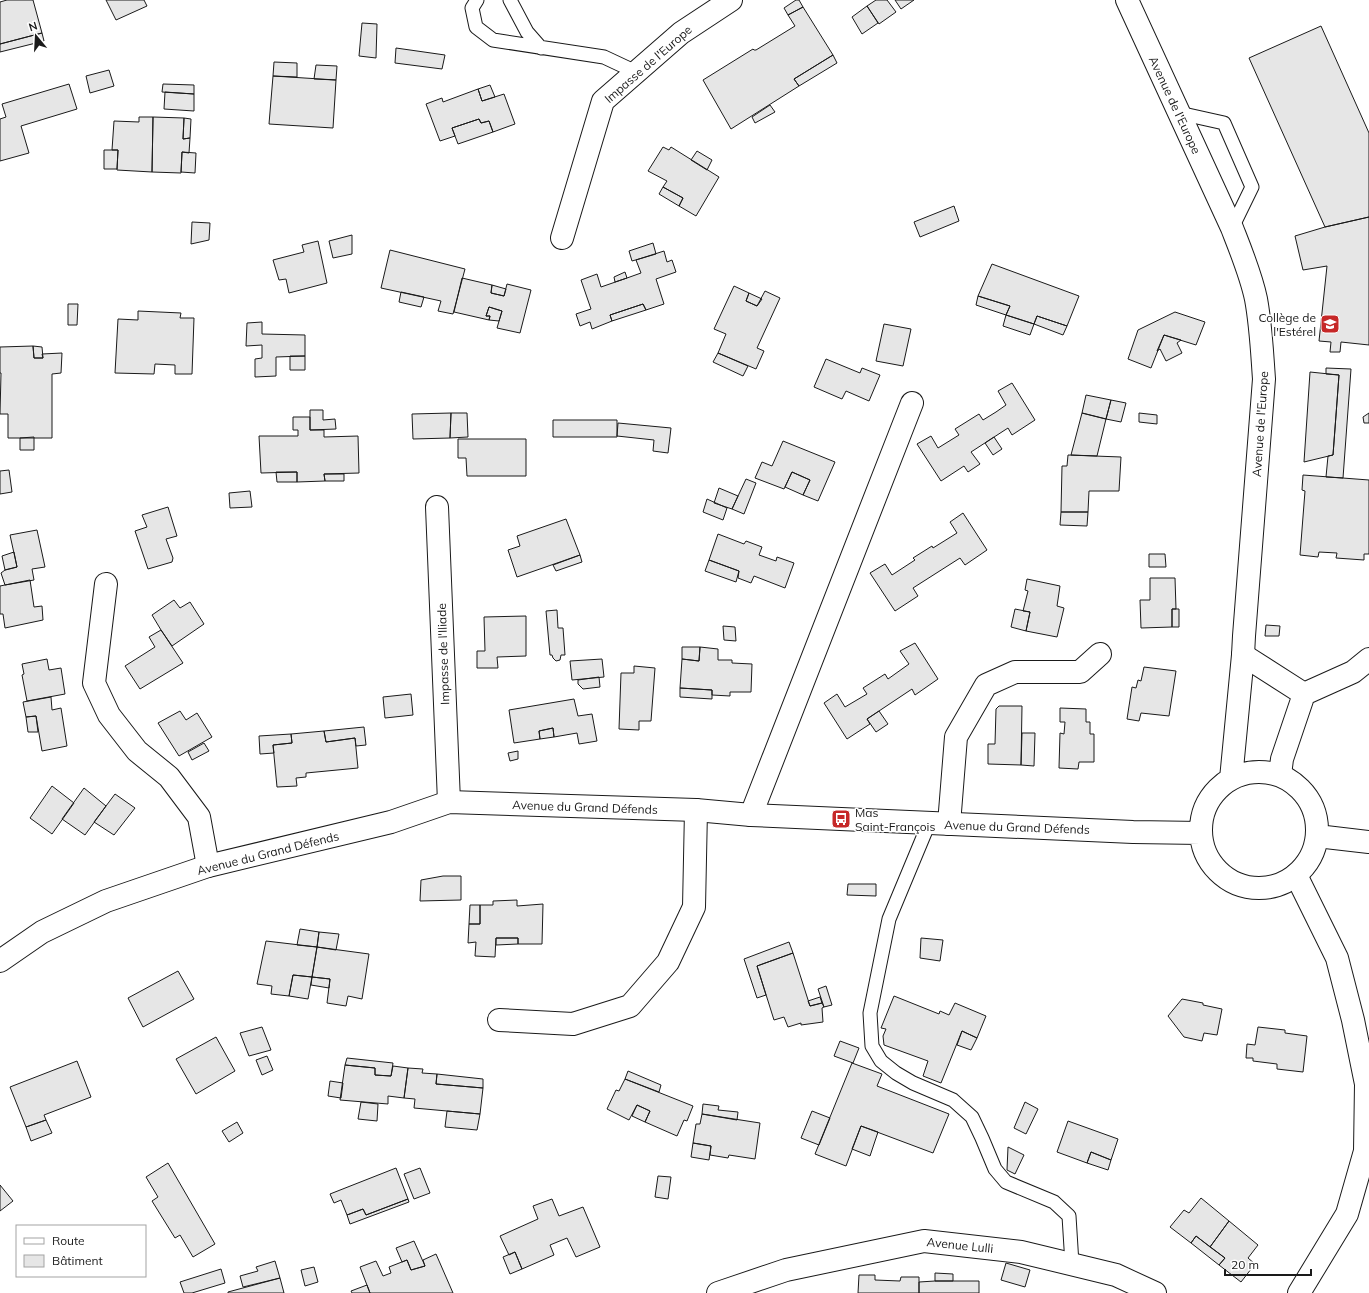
<svg xmlns="http://www.w3.org/2000/svg" width="1369" height="1293" font-family="Mulish,sans-serif">
	<rect width="100%" height="100%" fill="#fff"/>
	<path fill="#e6e6e6" stroke="#1a1a1a" d="M 7,0 L 33,0 L 42,33 L 0,44 L 0,2 Z
		M 106,0 L 144,0 L 147,6 L 116,20 Z
		M 796,0 L 799,0 L 803,7 L 788,15 L 784,8 Z
		M 876,0 L 887,0 L 896,12 L 879,24 L 867,6 Z
		M 895,0 L 914,0 L 901,9 Z
		M 867,6 L 878,23 L 862,34 L 852,17 Z
		M 803,7 L 833,55 L 794,79 L 799,86 L 731,129 L 703,80 L 753,49 L 754,50 L 756,50 L 795,26 L 788,15 Z
		M 362,23 L 377,24 L 376,58 L 359,56 Z
		M 1321,26 L 1369,133 L 1369,217 L 1325,227 L 1249,58 Z
		M 42,33 L 44,41 L 0,52 L 0,44 Z
		M 396,48 L 445,55 L 442,69 L 395,63 Z
		M 833,55 L 837,63 L 799,86 L 794,79 Z
		M 274,62 L 297,63 L 297,77 L 273,76 Z
		M 316,65 L 337,66 L 336,80 L 314,79 Z
		M 109,70 L 114,86 L 90,93 L 86,76 Z
		M 273,76 L 336,80 L 333,128 L 269,124 Z
		M 69,84 L 77,109 L 21,126 L 29,153 L 0,161 L 0,119 L 6,117 L 2,104 Z
		M 163,84 L 194,85 L 194,94 L 162,92 Z
		M 490,85 L 495,97 L 482,101 L 478,89 Z
		M 478,89 L 482,101 L 504,94 L 515,124 L 493,132 L 489,121 L 481,123 L 479,119 L 452,128 L 455,136 L 440,141 L 426,104 L 442,98 L 443,102 Z
		M 165,92 L 194,94 L 194,111 L 164,109 Z
		M 770,105 L 775,112 L 755,123 L 752,117 Z
		M 139,117 L 153,117 L 152,172 L 117,170 L 118,150 L 112,150 L 114,121 L 139,122 Z
		M 153,117 L 184,118 L 183,139 L 190,138 L 189,153 L 182,152 L 181,173 L 152,172 Z
		M 184,118 L 191,119 L 190,138 L 183,139 Z
		M 479,119 L 481,123 L 489,121 L 493,132 L 458,144 L 452,128 Z
		M 663,147 L 669,150 L 671,147 L 719,177 L 696,216 L 679,206 L 683,198 L 663,187 L 667,181 L 648,171 Z
		M 104,150 L 118,150 L 117,169 L 104,169 Z
		M 697,151 L 712,160 L 707,170 L 691,160 Z
		M 182,152 L 196,153 L 195,173 L 181,172 Z
		M 663,187 L 683,198 L 679,206 L 659,194 Z
		M 954,206 L 959,221 L 920,237 L 914,222 Z
		M 1369,217 L 1369,345 L 1341,342 L 1340,352 L 1330,352 L 1331,342 L 1319,341 L 1327,266 L 1303,270 L 1295,236 L 1325,227 Z
		M 192,222 L 210,223 L 209,240 L 191,244 Z
		M 352,235 L 352,254 L 333,258 L 329,241 Z
		M 318,241 L 327,283 L 289,293 L 286,279 L 279,280 L 273,260 L 304,252 L 302,245 Z
		M 653,243 L 656,254 L 632,261 L 629,251 Z
		M 390,250 L 465,269 L 453,314 L 438,311 L 441,301 L 381,288 Z
		M 664,251 L 667,262 L 672,260 L 676,272 L 656,279 L 664,304 L 646,310 L 643,304 L 610,315 L 612,321 L 592,329 L 590,322 L 580,326 L 576,314 L 591,309 L 581,280 L 597,274 L 601,287 L 627,278 L 641,273 L 636,260 Z
		M 992,264 L 1079,296 L 1067,326 L 1037,316 L 1034,324 L 1006,315 L 1010,306 L 978,296 Z
		M 625,272 L 627,278 L 615,282 L 614,277 Z
		M 462,278 L 492,285 L 491,293 L 504,296 L 507,284 L 531,290 L 520,333 L 497,328 L 502,311 L 489,307 L 486,316 L 490,316 L 489,320 L 454,312 Z
		M 492,285 L 506,289 L 504,296 L 491,293 Z
		M 734,286 L 749,293 L 746,301 L 757,306 L 765,291 L 780,298 L 757,348 L 764,351 L 756,369 L 718,353 L 726,334 L 714,329 Z
		M 401,292 L 424,297 L 421,307 L 399,302 Z
		M 749,293 L 762,299 L 757,306 L 746,301 Z
		M 978,296 L 1010,306 L 1006,315 L 976,305 Z
		M 68,304 L 78,304 L 77,325 L 68,325 Z
		M 643,304 L 646,310 L 612,321 L 610,315 Z
		M 489,307 L 502,311 L 499,321 L 489,320 L 490,316 L 486,316 Z
		M 138,311 L 181,313 L 180,318 L 194,318 L 192,374 L 175,374 L 175,365 L 155,364 L 154,374 L 115,373 L 118,319 L 138,320 Z
		M 1175,312 L 1205,322 L 1196,345 L 1164,335 L 1151,368 L 1128,359 L 1138,330 Z
		M 1006,315 L 1034,324 L 1030,335 L 1003,326 Z
		M 1037,316 L 1067,326 L 1063,335 L 1034,324 Z
		M 262,322 L 262,334 L 305,335 L 305,356 L 276,357 L 276,376 L 255,377 L 255,359 L 262,358 L 262,345 L 246,346 L 247,323 Z
		M 884,324 L 911,329 L 903,366 L 876,361 Z
		M 1164,335 L 1181,340 L 1177,343 L 1182,353 L 1166,361 L 1160,349 L 1157,351 Z
		M 33,346 L 34,358 L 43,358 L 42,354 L 62,353 L 61,373 L 52,374 L 52,438 L 8,438 L 8,414 L 0,414 L 1,373 L 0,373 L 0,347 Z
		M 33,346 L 42,347 L 43,358 L 34,358 Z
		M 718,353 L 748,366 L 743,376 L 713,362 Z
		M 290,356 L 305,356 L 305,370 L 290,370 Z
		M 826,359 L 860,373 L 862,368 L 880,375 L 869,401 L 846,391 L 842,399 L 814,387 Z
		M 1326,368 L 1351,369 L 1343,478 L 1326,477 L 1328,456 L 1333,455 L 1339,375 L 1326,374 Z
		M 1310,372 L 1339,375 L 1333,455 L 1304,462 Z
		M 1012,383 L 1035,420 L 1012,435 L 1008,428 L 971,452 L 980,464 L 968,472 L 964,466 L 941,481 L 917,444 L 931,436 L 938,448 L 959,435 L 955,429 L 979,414 L 983,420 L 996,412 L 1006,405 L 998,391 Z
		M 1086,395 L 1111,400 L 1106,419 L 1082,413 Z
		M 1111,400 L 1126,403 L 1121,422 L 1106,419 Z
		M 310,410 L 323,410 L 323,420 L 335,419 L 336,429 L 310,430 Z
		M 451,413 L 450,438 L 413,439 L 412,414 Z
		M 451,413 L 467,413 L 468,437 L 450,438 Z
		M 1082,413 L 1106,419 L 1097,456 L 1071,455 Z
		M 1139,413 L 1157,415 L 1157,424 L 1139,422 Z
		M 1369,413 L 1369,423 L 1364,423 L 1363,417 Z
		M 293,417 L 310,417 L 310,430 L 324,430 L 324,437 L 358,436 L 359,473 L 324,474 L 325,481 L 297,482 L 297,472 L 261,473 L 259,436 L 298,436 L 298,430 L 293,430 Z
		M 553,420 L 617,420 L 617,437 L 553,437 Z
		M 618,423 L 671,428 L 668,453 L 653,451 L 654,440 L 617,436 Z
		M 34,437 L 34,450 L 20,450 L 20,438 Z
		M 994,437 L 1002,449 L 993,455 L 985,443 Z
		M 458,439 L 526,439 L 526,476 L 467,476 L 466,458 L 458,458 Z
		M 783,441 L 835,462 L 818,501 L 803,495 L 810,480 L 792,472 L 784,489 L 755,478 L 762,462 L 772,466 Z
		M 1068,455 L 1121,457 L 1119,491 L 1089,491 L 1088,512 L 1061,512 L 1062,466 L 1067,466 Z
		M 9,470 L 12,492 L 0,494 L 0,471 Z
		M 276,472 L 297,472 L 297,482 L 277,482 Z
		M 792,472 L 810,480 L 803,495 L 785,487 Z
		M 324,474 L 344,474 L 344,481 L 325,481 Z
		M 1303,475 L 1369,480 L 1369,554 L 1364,554 L 1364,560 L 1336,558 L 1337,553 L 1319,552 L 1318,557 L 1300,555 L 1305,491 L 1302,490 Z
		M 746,479 L 756,483 L 744,514 L 732,509 Z
		M 719,488 L 738,496 L 732,509 L 714,503 Z
		M 250,491 L 252,507 L 230,508 L 229,493 Z
		M 707,499 L 727,508 L 723,520 L 703,512 Z
		M 168,507 L 177,536 L 166,539 L 173,558 L 172,562 L 148,569 L 135,531 L 147,527 L 142,515 Z
		M 1061,512 L 1088,512 L 1087,526 L 1060,525 Z
		M 963,513 L 987,550 L 965,565 L 960,558 L 913,588 L 918,596 L 895,611 L 870,573 L 885,564 L 892,575 L 915,560 L 913,558 L 932,546 L 933,548 L 957,533 L 950,522 Z
		M 566,519 L 580,555 L 517,577 L 508,550 L 520,546 L 517,536 Z
		M 37,530 L 45,567 L 32,569 L 34,580 L 5,585 L 1,573 L 5,570 L 17,567 L 10,535 Z
		M 718,534 L 744,544 L 746,541 L 762,547 L 759,555 L 776,561 L 777,557 L 794,563 L 785,588 L 754,576 L 751,583 L 738,578 L 739,571 L 709,560 Z
		M 14,552 L 17,567 L 5,570 L 2,556 Z
		M 1149,554 L 1165,554 L 1166,567 L 1149,567 Z
		M 580,555 L 582,562 L 556,571 L 553,565 Z
		M 709,560 L 739,571 L 736,582 L 705,571 Z
		M 1150,578 L 1175,578 L 1176,609 L 1172,609 L 1172,627 L 1141,628 L 1140,600 L 1150,600 Z
		M 1027,579 L 1060,586 L 1057,606 L 1064,608 L 1057,637 L 1026,631 L 1030,612 L 1023,611 L 1028,591 L 1025,590 Z
		M 30,580 L 34,607 L 42,606 L 43,620 L 5,628 L 3,614 L 0,614 L 0,586 Z
		M 174,600 L 180,608 L 190,602 L 204,624 L 172,646 L 161,630 L 152,615 Z
		M 1015,609 L 1030,612 L 1026,631 L 1011,627 Z
		M 1172,609 L 1179,609 L 1179,627 L 1172,627 Z
		M 557,610 L 558,628 L 563,628 L 565,655 L 561,655 L 560,660 L 556,661 L 553,658 L 552,655 L 550,655 L 546,611 Z
		M 526,616 L 526,656 L 497,657 L 498,668 L 477,668 L 477,651 L 485,651 L 484,617 Z
		M 1266,625 L 1280,626 L 1279,636 L 1265,636 Z
		M 723,626 L 735,627 L 736,641 L 724,640 Z
		M 161,630 L 183,663 L 140,689 L 125,666 L 155,647 L 149,637 Z
		M 915,643 L 938,679 L 915,695 L 912,689 L 867,719 L 870,724 L 847,739 L 824,703 L 837,694 L 845,707 L 867,694 L 863,688 L 885,674 L 888,679 L 909,664 L 900,651 Z
		M 682,647 L 700,647 L 699,661 L 682,659 Z
		M 700,647 L 718,649 L 718,660 L 732,660 L 732,663 L 752,664 L 751,692 L 730,692 L 730,696 L 712,695 L 712,690 L 680,688 L 682,659 L 699,661 Z
		M 47,659 L 49,670 L 61,668 L 65,694 L 27,701 L 22,675 L 24,674 L 22,664 Z
		M 602,659 L 604,677 L 572,680 L 570,661 Z
		M 634,666 L 655,668 L 651,721 L 639,721 L 639,730 L 619,729 L 621,673 L 634,673 Z
		M 1144,667 L 1176,671 L 1169,716 L 1141,713 L 1139,721 L 1127,719 L 1132,687 L 1136,688 L 1138,680 L 1141,681 Z
		M 599,677 L 600,687 L 583,689 L 578,684 L 578,680 Z
		M 680,688 L 712,690 L 712,699 L 680,697 Z
		M 411,694 L 413,715 L 385,718 L 383,697 Z
		M 51,697 L 52,710 L 61,708 L 67,746 L 42,751 L 36,716 L 26,717 L 23,702 Z
		M 574,699 L 578,716 L 592,714 L 597,741 L 579,744 L 577,733 L 554,737 L 553,728 L 539,731 L 540,739 L 514,743 L 509,710 Z
		M 999,706 L 1022,706 L 1021,765 L 988,764 L 988,744 L 995,744 L 996,709 Z
		M 1060,708 L 1086,709 L 1086,722 L 1090,722 L 1090,734 L 1094,734 L 1094,762 L 1079,762 L 1078,769 L 1059,768 L 1060,733 L 1064,734 L 1065,722 L 1060,722 Z
		M 180,711 L 186,720 L 197,713 L 212,737 L 179,756 L 158,723 Z
		M 879,711 L 888,724 L 876,732 L 867,719 Z
		M 36,716 L 38,732 L 28,732 L 26,717 Z
		M 364,727 L 366,745 L 356,746 L 355,738 L 326,742 L 324,731 Z
		M 553,728 L 554,737 L 540,739 L 539,731 Z
		M 324,731 L 326,742 L 355,738 L 358,768 L 306,773 L 306,777 L 296,778 L 297,786 L 277,787 L 273,745 L 292,743 L 291,734 Z
		M 1022,733 L 1035,733 L 1034,766 L 1021,765 Z
		M 291,734 L 292,743 L 273,745 L 274,753 L 260,754 L 259,736 Z
		M 204,743 L 209,751 L 192,760 L 188,752 Z
		M 518,751 L 518,759 L 510,761 L 508,753 Z
		M 52,786 L 74,803 L 52,834 L 30,818 Z
		M 84,788 L 106,806 L 85,835 L 62,819 Z
		M 115,794 L 135,808 L 114,835 L 94,822 Z
		M 443,876 L 461,876 L 461,900 L 420,901 L 421,880 Z
		M 848,884 L 876,884 L 876,896 L 847,895 Z
		M 517,900 L 517,906 L 543,904 L 542,944 L 518,944 L 518,938 L 496,938 L 495,957 L 475,956 L 476,942 L 468,943 L 469,924 L 480,924 L 480,905 L 493,905 L 493,901 Z
		M 470,905 L 480,905 L 480,924 L 469,924 Z
		M 300,929 L 319,932 L 317,947 L 297,945 Z
		M 319,932 L 339,934 L 336,950 L 317,947 Z
		M 496,938 L 518,938 L 518,944 L 496,945 Z
		M 921,938 L 943,940 L 940,961 L 920,958 Z
		M 266,941 L 317,947 L 312,977 L 293,975 L 289,996 L 271,994 L 272,986 L 257,984 Z
		M 789,942 L 793,953 L 757,966 L 766,995 L 757,998 L 744,959 Z
		M 317,947 L 369,954 L 362,999 L 348,996 L 346,1006 L 327,1003 L 330,979 L 312,977 Z
		M 793,953 L 810,1006 L 822,1003 L 824,1007 L 822,1008 L 823,1022 L 801,1025 L 801,1023 L 788,1027 L 784,1017 L 774,1020 L 757,966 Z
		M 178,971 L 194,999 L 143,1027 L 128,998 Z
		M 293,975 L 312,977 L 308,999 L 289,996 Z
		M 312,977 L 330,979 L 329,988 L 311,985 Z
		M 826,986 L 832,1005 L 824,1007 L 818,989 Z
		M 894,996 L 939,1014 L 940,1011 L 949,1015 L 955,1003 L 986,1016 L 977,1038 L 962,1031 L 941,1083 L 923,1076 L 928,1061 L 884,1045 L 883,1036 L 886,1029 L 881,1028 Z
		M 820,997 L 822,1003 L 810,1006 L 808,1001 Z
		M 1182,999 L 1203,1003 L 1203,1005 L 1222,1009 L 1217,1035 L 1204,1033 L 1202,1041 L 1184,1037 L 1168,1016 Z
		M 262,1027 L 271,1050 L 249,1056 L 240,1033 Z
		M 1258,1027 L 1285,1030 L 1285,1033 L 1307,1036 L 1303,1072 L 1277,1069 L 1277,1064 L 1253,1061 L 1253,1058 L 1246,1058 L 1247,1044 L 1255,1045 Z
		M 962,1031 L 977,1038 L 971,1050 L 957,1045 Z
		M 216,1037 L 235,1071 L 196,1094 L 176,1059 Z
		M 840,1041 L 859,1048 L 853,1063 L 834,1056 Z
		M 267,1056 L 273,1070 L 262,1075 L 256,1060 Z
		M 347,1058 L 393,1063 L 391,1076 L 375,1075 L 375,1068 L 345,1065 Z
		M 77,1061 L 91,1097 L 44,1115 L 46,1120 L 26,1127 L 10,1087 Z
		M 852,1063 L 882,1074 L 877,1086 L 949,1114 L 933,1153 L 861,1126 L 846,1166 L 815,1154 Z
		M 345,1065 L 375,1068 L 375,1075 L 391,1076 L 393,1066 L 408,1068 L 404,1098 L 388,1096 L 388,1104 L 340,1100 Z
		M 408,1068 L 423,1069 L 422,1073 L 437,1074 L 436,1084 L 483,1088 L 480,1114 L 414,1108 L 415,1099 L 404,1098 Z
		M 628,1071 L 661,1085 L 659,1092 L 625,1079 Z
		M 437,1074 L 483,1079 L 483,1088 L 436,1084 Z
		M 625,1079 L 693,1106 L 687,1121 L 684,1120 L 677,1136 L 645,1122 L 650,1111 L 637,1105 L 629,1120 L 607,1109 L 616,1090 L 619,1091 Z
		M 330,1081 L 343,1083 L 341,1098 L 328,1096 Z
		M 361,1102 L 378,1104 L 377,1121 L 358,1119 Z
		M 1025,1102 L 1038,1109 L 1026,1134 L 1014,1128 Z
		M 703,1104 L 719,1106 L 718,1110 L 738,1112 L 737,1120 L 702,1114 Z
		M 637,1105 L 650,1111 L 645,1122 L 632,1116 Z
		M 447,1111 L 480,1114 L 477,1130 L 445,1127 Z
		M 812,1111 L 830,1118 L 819,1145 L 801,1138 Z
		M 702,1114 L 760,1123 L 755,1159 L 729,1155 L 728,1158 L 710,1155 L 711,1146 L 693,1143 L 696,1124 L 700,1124 Z
		M 46,1120 L 52,1133 L 31,1141 L 26,1127 Z
		M 1068,1121 L 1118,1139 L 1111,1160 L 1091,1152 L 1087,1163 L 1057,1152 Z
		M 237,1122 L 243,1133 L 229,1142 L 222,1131 Z
		M 861,1126 L 878,1132 L 870,1156 L 852,1149 Z
		M 693,1143 L 711,1146 L 709,1160 L 691,1157 Z
		M 1008,1147 L 1024,1155 L 1015,1174 L 1007,1170 Z
		M 1091,1152 L 1111,1160 L 1108,1170 L 1087,1163 Z
		M 168,1163 L 215,1244 L 193,1257 L 180,1235 L 175,1238 L 152,1201 L 158,1197 L 146,1177 Z
		M 396,1168 L 408,1199 L 366,1215 L 363,1209 L 347,1215 L 341,1200 L 334,1203 L 330,1194 Z
		M 420,1168 L 430,1193 L 414,1199 L 404,1174 Z
		M 658,1176 L 671,1177 L 668,1199 L 655,1197 Z
		M 0,1185 L 13,1201 L 0,1211 Z
		M 1201,1198 L 1229,1221 L 1210,1247 L 1196,1236 L 1191,1243 L 1170,1227 L 1184,1210 L 1189,1213 Z
		M 408,1199 L 409,1202 L 350,1224 L 347,1215 L 363,1209 L 366,1215 Z
		M 552,1199 L 559,1216 L 583,1207 L 600,1247 L 576,1257 L 567,1238 L 550,1245 L 554,1255 L 522,1269 L 515,1252 L 509,1255 L 500,1236 L 538,1219 L 533,1206 Z
		M 1229,1221 L 1258,1245 L 1248,1258 L 1255,1264 L 1241,1282 L 1219,1265 L 1225,1258 L 1210,1247 Z
		M 1196,1236 L 1225,1258 L 1219,1265 L 1191,1243 Z
		M 414,1241 L 425,1266 L 411,1270 L 407,1260 L 402,1262 L 396,1248 Z
		M 515,1252 L 522,1269 L 510,1274 L 503,1257 Z
		M 436,1254 L 453,1293 L 370,1293 L 360,1267 L 376,1261 L 383,1276 L 391,1273 L 389,1267 L 407,1260 L 411,1270 L 425,1266 L 423,1260 Z
		M 275,1261 L 280,1278 L 243,1287 L 240,1276 L 258,1271 L 256,1267 Z
		M 1006,1263 L 1030,1270 L 1025,1287 L 1001,1280 Z
		M 314,1267 L 318,1282 L 305,1286 L 301,1270 Z
		M 221,1269 L 225,1283 L 192,1293 L 184,1293 L 180,1282 Z
		M 935,1273 L 953,1274 L 953,1281 L 935,1281 Z
		M 859,1275 L 875,1275 L 875,1280 L 900,1281 L 901,1277 L 919,1277 L 919,1293 L 858,1293 Z
		M 280,1278 L 284,1293 L 228,1293 L 228,1292 Z
		M 935,1281 L 979,1281 L 979,1293 L 919,1293 L 919,1282 Z
		M 367,1285 L 370,1293 L 352,1293 L 351,1291 Z"/>
	<g fill="none" stroke-linecap="round" stroke-linejoin="round">
		<g stroke="#1a1a1a" stroke-width="15">
			<path id="lane" d="M 477,0 L 472,8 L 476,27 L 493,40 L 604,57 L 636,72
				M 510,0 L 527,32 L 541,48
				M 1179,113 L 1224,123 L 1252,187 L 1232,228
				M 929,823 L 889,919 L 870,1013 L 872,1046 L 881,1061 L 896,1073 L 913,1083 L 953,1100 L 972,1117 L 982,1138 L 995,1169 L 1006,1182 L 1054,1202 L 1069,1216 L 1072,1264"/>
		</g>
		<g stroke="#1a1a1a" stroke-width="24">
			<path id="street" d="M 562,238 L 603,101 L 681,33 L 731,0
				M 437,507 L 449,802
				M 106,584 L 94,683 L 109,715 L 137,751 L 169,777 L 199,817 L 208,866
				M 1243,655 L 1304,694
				M 1280,775 L 1282,759 L 1304,694 L 1353,672 L 1369,659
				M 751,815 L 912,403
				M 949,824 L 956,737 L 986,685 L 1015,672 L 1080,672 L 1100,654
				M 1296,875 L 1337,958 L 1353,1020 L 1366,1084 L 1365,1151 L 1347,1214 L 1299,1293
				M 499,1020 L 573,1024 L 630,1006 L 668,962 L 694,907 L 696,810
				M 718,1293 L 786,1270 L 924,1241 L 1021,1252 L 1116,1275 L 1155,1293"/>
		</g>
		<g stroke="#1a1a1a" stroke-width="24">
			<path id="secondary" d="M 1127,0 L 1232,228 C 1241,251 1251,275 1256,299 C 1261,326 1262,352 1264,379 L 1244,636 L 1243,655 L 1231,779
				M1201 830a58 58 0 1 1 116 0a58 58 0 1 1-116 0Z
				M 1317,836 L 1369,842
				M 0,961 L 42,932 L 106,901 L 208,866 L 391,822 L 449,802 L 696,810 L 751,815 L 1133,832 L 1201,833"/>
		</g>
		<use href="#lane" stroke="#fff" stroke-width="13"/>
		<use href="#street" stroke="#fff" stroke-width="22"/>
		<use href="#secondary" stroke="#fff" stroke-width="22"/>
	</g>
	<defs>
		<g id="school-square" transform="scale(1)"><rect x="-9" y="-9" width="18" height="18" rx="4" fill="#c62828" stroke="#fff"/><path d="M0-5L7-2L0 1L-7-2ZM-4 1L0 2.5L4 1V4Q0 6-4 4Z" fill="#fff"/></g>
		<g id="bus-square" transform="scale(1)"><rect x="-9" y="-9" width="18" height="18" rx="4" fill="#c62828" stroke="#fff"/><path d="M-5-6H5V4H4V6H2V4H-2V6H-4V4H-5ZM-3.5-4V0h7V-4ZM-3.5 1.2v1.5H-2V1.2ZM2 1.2v1.5H3.5V1.2Z" fill="#fff"/></g>
	</defs>
	<g fill-rule="evenodd">
		<use href="#school-square" x="1330" y="324"/>
		<use href="#bus-square" x="841" y="819"/>
	</g>
	<g text-anchor="middle" dominant-baseline="central" stroke-width="3" stroke-linejoin="round" paint-order="stroke">
		<g font-size="12" fill="#1a1a1a" stroke="#fff">
			<text transform="translate(648 64) rotate(-41)">Impasse de l'Europe</text>
			<text transform="translate(1175 105) rotate(65)">Avenue de l'Europe</text>
			<text transform="translate(1260 424) rotate(-86)">Avenue de l'Europe</text>
			<text transform="translate(443 654) rotate(-92)">Impasse de l'Iliade</text>
			<text transform="translate(585 807) rotate(2)">Avenue du Grand Défends</text>
			<text transform="translate(1017 827) rotate(2)">Avenue du Grand Défends</text>
			<text transform="translate(268 853) rotate(-14)">Avenue du Grand Défends</text>
			<text transform="translate(960 1245) rotate(6)">Avenue Lulli</text>
		</g>
		<g font-size="12" fill="#1a1a1a" stroke="#fff" text-anchor="end">
			<text x="1316" y="317">Collège de<tspan x="1316" dy="14">l'Estérel</tspan></text>
			<text x="855" y="812" text-anchor="start">Mas<tspan x="855" dy="14">Saint-François</tspan></text>
		</g>
	</g>
	<rect x="16" y="1225" width="130" height="52" fill="#ffffff" stroke="#a3a3a3"/>
	<rect x="24" y="1238" width="20" height="6" fill="#ffffff" stroke="#a3a3a3"/>
	<text x="52" y="1245" font-size="12" fill="#1a1a1a">Route</text>
	<rect x="24" y="1255" width="20" height="12" fill="#e6e6e6" stroke="#a3a3a3"/>
	<text x="52" y="1265" font-size="12" fill="#1a1a1a">Bâtiment</text>
	<g transform="translate(36 36) rotate(342)" stroke="#ffffff" stroke-width="3" paint-order="stroke">
	<path d="M0-3L7 15L0 10L-7 15Z" fill="#1a1a1a"/>
	<text y="-6" font-size="11" font-weight="bold" text-anchor="middle" fill="#1a1a1a">N</text>
	</g>
	<path d="M1225 1269v6h86v-6" fill="none" stroke="#1a1a1a" stroke-width="2"/>
	<text x="1231" y="1269" font-size="12" fill="#1a1a1a" stroke="#ffffff" stroke-width="3" paint-order="stroke">20 m</text>
</svg>
